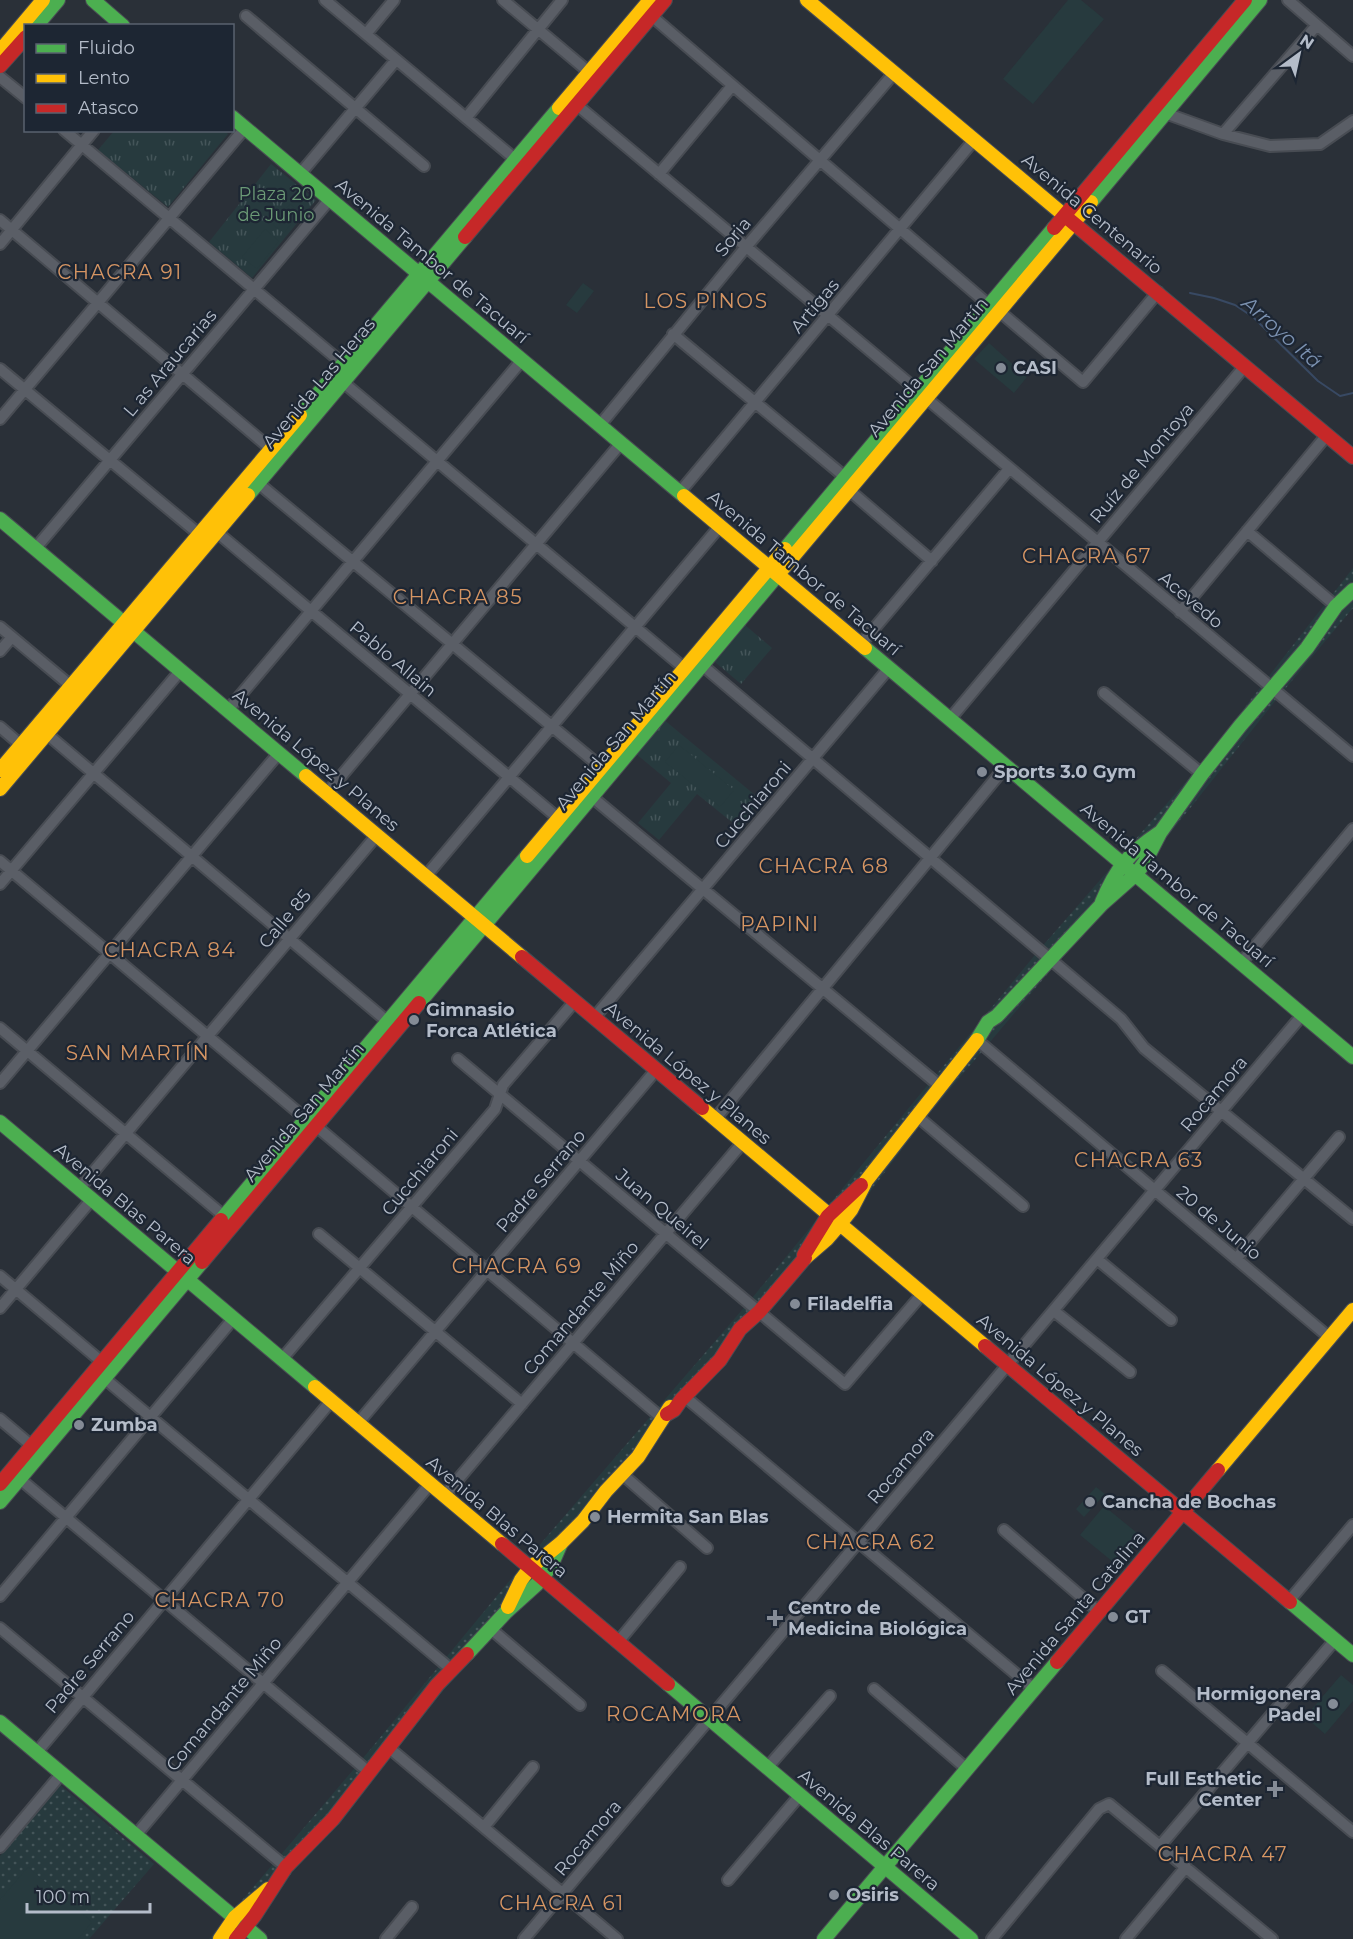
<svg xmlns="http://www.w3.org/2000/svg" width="1353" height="1939" font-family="Montserrat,sans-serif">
	<defs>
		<pattern id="grass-dots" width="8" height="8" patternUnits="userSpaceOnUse" patternTransform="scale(1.5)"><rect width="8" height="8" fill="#273a3e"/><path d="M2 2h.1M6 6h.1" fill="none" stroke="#445559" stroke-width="1.8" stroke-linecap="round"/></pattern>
		<pattern id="park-tufts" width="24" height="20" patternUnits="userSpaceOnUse" patternTransform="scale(1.5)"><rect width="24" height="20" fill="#273a3e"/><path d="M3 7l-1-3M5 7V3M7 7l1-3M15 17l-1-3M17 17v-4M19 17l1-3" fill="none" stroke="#445559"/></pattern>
	</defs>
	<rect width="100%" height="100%" fill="#2a3038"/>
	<path fill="url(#grass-dots)" d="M 1353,568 L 1353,608 L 1280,695 L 1137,875 L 1056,964 L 923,1121 L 844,1227 L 762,1314 L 493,1631 L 237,1939 L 209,1939 L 359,1763 L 524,1563 L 748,1303 L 1039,950 L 1196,770 Z
		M 60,1785 L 154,1864 L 89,1939 L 0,1939 L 0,1856 Z"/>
	<path fill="url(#park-tufts)" d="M 224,130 L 228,134 L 168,207 L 98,150 L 114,131 Z
		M 271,164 L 316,200 L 252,278 L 209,242 Z
		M 745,625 L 772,648 L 741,684 L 715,662 Z
		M 663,719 L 761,800 L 738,827 L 697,794 L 659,840 L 638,823 L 671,783 L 635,753 Z"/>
	<path fill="#273a3e" d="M 1068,0 L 1081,0 L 1104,19 L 1033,104 L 1003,79 Z
		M 290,204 L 300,212 L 284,233 L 273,225 Z
		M 265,229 L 279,241 L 257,269 L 242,257 Z
		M 583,283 L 594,291 L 577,313 L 566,305 Z
		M 989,343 L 1027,377 L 1014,393 L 974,359 Z
		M 679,745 L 734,790 L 720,807 L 665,762 Z
		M 1096,1487 L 1105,1494 L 1084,1517 L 1076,1509 Z
		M 1104,1506 L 1142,1537 L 1118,1566 L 1080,1535 Z
		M 1341,1675 L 1353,1685 L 1353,1701 L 1325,1734 L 1305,1717 Z
		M 28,1867 L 92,1922 L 78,1939 L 0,1939 L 0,1900 Z"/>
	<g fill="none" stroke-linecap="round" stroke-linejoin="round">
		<path stroke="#384963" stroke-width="2" d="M 1190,293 L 1214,298 L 1235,305 L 1253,317 L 1318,381 L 1340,396 L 1353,393"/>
		<g stroke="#484c53" stroke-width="14">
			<path id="street" d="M 325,0 L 521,164
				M 503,0 L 595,77
				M 1288,0 L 1353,56
				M 647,12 L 989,305
				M 246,16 L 424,166
				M 366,34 L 394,0
				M 0,77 L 26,98
				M 577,105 L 917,390
				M 1165,113 L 1223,134 L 1270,146 L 1320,144 L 1353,121
				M 466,118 L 562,0
				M 64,130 L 347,367
				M 1223,134 L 1317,25
				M 300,174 L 396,60
				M 659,174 L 732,86
				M 0,220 L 271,449
				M 0,244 L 94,130
				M 999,311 L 1083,382 L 1158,292
				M 673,334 L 845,477
				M 0,369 L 205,539
				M 338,378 L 684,668
				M 926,398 L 1353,756
				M 0,419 L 245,128
				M 600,425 L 746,247 L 894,73
				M 258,483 L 601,767
				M 849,490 L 932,561
				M 680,492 L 974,140
				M 212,528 L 558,818
				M 1247,531 L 1336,606
				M 35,549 L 330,199
				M 1180,612 L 1327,435
				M 0,627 L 71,686
				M 861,644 L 1009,469
				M 0,651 L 12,637
				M 702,665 L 1121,1019 L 1144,1048 L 1353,1219
				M 1104,693 L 1202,774
				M 228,710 L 522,360
				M 950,719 L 1245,366
				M 0,727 L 21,745
				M 47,734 L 388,1022
				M 327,793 L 621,443
				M 592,797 L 940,1086
				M 0,861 L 306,1119
				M 426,876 L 720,526
				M 0,884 L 181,670
				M 1241,963 L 1353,829
				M 594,1018 L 889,668
				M 0,1028 L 224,1216
				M 977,1040 L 1330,1338
				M 458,1059 L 845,1384 L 923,1293
				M 0,1083 L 279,753
				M 917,1116 L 1023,1206
				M 715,1119 L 1006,766
				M 316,1126 L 663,1419
				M 79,1189 L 377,835
				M 319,1234 L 522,1404
				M 1097,1259 L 1171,1320
				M 1236,1259 L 1339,1137
				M 0,1276 L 102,1362
				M 0,1308 L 92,1199
				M 1054,1311 L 1130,1372
				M 282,1359 L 495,1109 L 503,1085 L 575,1001
				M 104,1378 L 452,1670
				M 684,1396 L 1034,1689
				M 0,1419 L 32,1446
				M 358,1423 L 656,1070
				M 622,1474 L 707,1548
				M 20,1479 L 369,1772
				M 444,1496 L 743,1142
				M 1004,1530 L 1099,1612
				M 0,1596 L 233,1319
				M 1289,1601 L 1353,1525
				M 0,1628 L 286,1867
				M 491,1629 L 580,1705
				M 618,1642 L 680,1567
				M 1162,1671 L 1353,1832
				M 874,1689 L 967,1769
				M 388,1747 L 617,1939
				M 37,1752 L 331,1401
				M 767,1768 L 830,1696
				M 484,1827 L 533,1767
				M 136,1835 L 430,1484
				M 1160,1846 L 1335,1640
				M 0,1847 L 62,1773
				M 728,1880 L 800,1795
				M 386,1939 L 412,1907
				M 524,1939 L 1303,1014
				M 992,1939 L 1099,1809 L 1109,1804 L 1272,1939
				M 1126,1939 L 1186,1867"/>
		</g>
		<g stroke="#484c53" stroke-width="16">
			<path id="fast" d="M 93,0 L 123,26
				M 36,26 L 58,0
				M 232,117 L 684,496
				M 1091,202 L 1260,0
				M 300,415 L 559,108
				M 248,495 L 465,237
				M 0,519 L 306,776
				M 785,549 L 1054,228
				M 865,648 L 1353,1057
				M 1102,902 C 1116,868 1129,853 1159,833
				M 419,1003 L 780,572
				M 977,1040 L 988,1022 L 997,1016 L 1102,904 L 1136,874 L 1145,862 L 1160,833 L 1202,774 L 1240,726 L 1307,648 L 1336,606 L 1353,590
				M 0,1122 L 315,1387
				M 221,1220 L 527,856
				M 0,1502 L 202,1262
				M 1290,1602 L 1353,1655
				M 467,1654 L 506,1612 L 537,1584 L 551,1566 L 561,1543
				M 668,1684 L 971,1939
				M 0,1722 L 260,1939
				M 824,1939 L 1057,1662"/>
		</g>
		<g stroke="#484c53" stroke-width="16">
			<path id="slow" d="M 807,0 L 1065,216
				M 0,51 L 43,0
				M 559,108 L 650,0
				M 684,496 L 865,648
				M 780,572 L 1091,202
				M 0,770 L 300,415
				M 306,776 L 522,957
				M 0,789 L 248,495
				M 527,856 L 785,549
				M 702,1108 L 985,1346
				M 805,1258 L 827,1239 L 840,1224 L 851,1210 L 866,1181 L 977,1040
				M 315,1387 L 502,1544
				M 1218,1470 L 1353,1310
				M 508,1607 L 521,1580 L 530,1568 L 561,1543 L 583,1521 L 606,1491 L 638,1457 L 670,1407
				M 220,1939 L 235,1917 L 268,1889"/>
		</g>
		<g stroke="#484c53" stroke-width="16">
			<path id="jam" d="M 0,66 L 26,37
				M 1065,216 L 1353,457
				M 1054,228 L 1245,0
				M 465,237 L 665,0
				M 522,957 L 702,1108
				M 804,1255 L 828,1216 L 861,1185
				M 202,1262 L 419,1003
				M 985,1346 L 1290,1602
				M 667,1414 L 674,1410 L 681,1400 L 720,1360 L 740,1329 L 759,1312 L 805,1258
				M 0,1484 L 221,1220
				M 502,1544 L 668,1684
				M 1057,1662 L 1218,1470
				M 236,1939 L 255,1915 L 286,1867 L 333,1819 L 437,1685 L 467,1654"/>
		</g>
		<use href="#street" stroke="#5a5e66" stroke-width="10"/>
		<use href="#fast" stroke="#4caf50" stroke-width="14"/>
		<use href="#slow" stroke="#ffc107" stroke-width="14"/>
		<use href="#jam" stroke="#c62828" stroke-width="14"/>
	</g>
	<g fill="#848b96" stroke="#1d2633" stroke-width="2">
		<circle cx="1001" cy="368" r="6"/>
		<circle cx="982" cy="772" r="6"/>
		<circle cx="414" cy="1020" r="6"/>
		<circle cx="795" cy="1304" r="6"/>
		<circle cx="79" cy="1425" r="6"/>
		<circle cx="1090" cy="1502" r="6"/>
		<circle cx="595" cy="1517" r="6"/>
		<circle cx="1113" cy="1617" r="6"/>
		<path d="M772 1609h6v6h6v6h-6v6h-6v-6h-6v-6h6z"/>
		<circle cx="1333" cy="1704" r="6"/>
		<path d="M1272 1780h6v6h6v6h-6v6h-6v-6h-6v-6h6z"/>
		<circle cx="834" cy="1895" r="6"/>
	</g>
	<g text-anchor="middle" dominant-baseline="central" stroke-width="4.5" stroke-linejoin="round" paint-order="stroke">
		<g font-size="18" fill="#6b9a76" stroke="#1d2633">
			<text x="276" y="194">Plaza 20<tspan x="276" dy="21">de Junio</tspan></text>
		</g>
		<g font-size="18" fill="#b4bcc9" stroke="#1d2633">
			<text transform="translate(1092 214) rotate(40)">Avenida Centenario</text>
			<text transform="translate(733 237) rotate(-50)">Soria</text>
			<text transform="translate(432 261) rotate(40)">Avenida Tambor de Tacuarí</text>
			<text transform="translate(815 306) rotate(-50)">Artigas</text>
			<text transform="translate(170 363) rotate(-50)">L as Araucarias</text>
			<text transform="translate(928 367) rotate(-50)">Avenida San Martín</text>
			<text transform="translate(319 383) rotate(-50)">Avenida Las Heras</text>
			<text transform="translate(1142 463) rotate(-50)">Ruíz de Montoya</text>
			<text transform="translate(804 573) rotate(40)">Avenida Tambor de Tacuarí</text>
			<text transform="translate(1191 600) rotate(40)">Acevedo</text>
			<text transform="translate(393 659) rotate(40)">Pablo Allain</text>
			<text transform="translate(616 740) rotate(-50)">Avenida San Martín</text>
			<text transform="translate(316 760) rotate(40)">Avenida López y Planes</text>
			<text transform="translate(753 805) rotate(-50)">Cucchiaroni</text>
			<text transform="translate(1177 885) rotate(40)">Avenida Tambor de Tacuarí</text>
			<text transform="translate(285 919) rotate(-50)">Calle 85</text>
			<text transform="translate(688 1073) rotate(40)">Avenida López y Planes</text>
			<text transform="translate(1214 1094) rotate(-50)">Rocamora</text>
			<text transform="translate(304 1112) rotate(-50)">Avenida San Martín</text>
			<text transform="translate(420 1172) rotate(-50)">Cucchiaroni</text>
			<text transform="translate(541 1181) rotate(-50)">Padre Serrano</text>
			<text transform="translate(125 1204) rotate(40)">Avenida Blas Parera</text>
			<text transform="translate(662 1209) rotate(40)">Juan Queirel</text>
			<text transform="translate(1219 1223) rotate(40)">20 de Junio</text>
			<text transform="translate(581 1308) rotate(-50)">Comandante Miño</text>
			<text transform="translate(1060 1385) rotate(40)">Avenida López y Planes</text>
			<text transform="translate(901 1466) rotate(-50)">Rocamora</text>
			<text transform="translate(497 1517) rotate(40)">Avenida Blas Parera</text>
			<text transform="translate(1075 1613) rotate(-50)">Avenida Santa Catalina</text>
			<text transform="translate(90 1662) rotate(-50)">Padre Serrano</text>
			<text transform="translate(224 1704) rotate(-50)">Comandante Miño</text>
			<text transform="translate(869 1830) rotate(40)">Avenida Blas Parera</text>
			<text transform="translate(588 1838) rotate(-50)">Rocamora</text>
		</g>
		<g font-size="18" font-weight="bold" fill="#b4bcc9" stroke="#1d2633" text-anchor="start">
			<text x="1013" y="368">CASI</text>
			<text x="994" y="772">Sports 3.0 Gym</text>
			<text x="426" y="1010">Gimnasio<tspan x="426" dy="21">Forca Atlética</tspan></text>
			<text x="807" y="1304">Filadelfia</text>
			<text x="91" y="1425">Zumba</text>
			<text x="1102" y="1502">Cancha de Bochas</text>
			<text x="607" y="1517">Hermita San Blas</text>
			<text x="788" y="1608">Centro de<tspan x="788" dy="21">Medicina Biológica</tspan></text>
			<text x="1125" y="1617">GT</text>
			<text x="1321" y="1694" text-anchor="end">Hormigonera<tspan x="1321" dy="21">Padel</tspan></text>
			<text x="1262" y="1779" text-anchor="end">Full Esthetic<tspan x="1262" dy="21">Center</tspan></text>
			<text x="846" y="1895">Osiris</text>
		</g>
		<g font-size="20" letter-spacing="1.5" fill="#d59563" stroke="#1d2633">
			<text x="120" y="272">CHACRA 91</text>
			<text x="706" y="301">LOS PINOS</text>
			<text x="1087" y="556">CHACRA 67</text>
			<text x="458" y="597">CHACRA 85</text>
			<text x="824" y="866">CHACRA 68</text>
			<text x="780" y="924">PAPINI</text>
			<text x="170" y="950">CHACRA 84</text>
			<text x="138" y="1053">SAN MARTÍN</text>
			<text x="1139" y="1160">CHACRA 63</text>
			<text x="517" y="1266">CHACRA 69</text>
			<text x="871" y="1542">CHACRA 62</text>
			<text x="220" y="1600">CHACRA 70</text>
			<text x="674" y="1714">ROCAMORA</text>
			<text x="1223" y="1854">CHACRA 47</text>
			<text x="562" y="1903">CHACRA 61</text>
		</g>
		<g font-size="20" font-style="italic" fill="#7c92b1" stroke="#1d2633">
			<text transform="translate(1282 332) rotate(41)">Arroyo Itá</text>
		</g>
	</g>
	<rect x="24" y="24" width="210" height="108" fill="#1d2633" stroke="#59626f" stroke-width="1.5"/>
	<rect x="36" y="44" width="30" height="9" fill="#4caf50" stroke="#59626f" stroke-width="1.5"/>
	<text x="78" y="54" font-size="18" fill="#b4bcc9">Fluido</text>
	<rect x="36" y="74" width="30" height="9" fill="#ffc107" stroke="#59626f" stroke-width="1.5"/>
	<text x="78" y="84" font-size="18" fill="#b4bcc9">Lento</text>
	<rect x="36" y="104" width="30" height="9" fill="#c62828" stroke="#59626f" stroke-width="1.5"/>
	<text x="78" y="114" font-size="18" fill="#b4bcc9">Atasco</text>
	<g transform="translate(1299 54) rotate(33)" stroke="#1d2633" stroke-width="4.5" paint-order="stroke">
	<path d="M0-4.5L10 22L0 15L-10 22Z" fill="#b4bcc9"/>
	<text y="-9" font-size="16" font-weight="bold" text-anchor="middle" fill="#b4bcc9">N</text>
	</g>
	<path d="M27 1903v9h123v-9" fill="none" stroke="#b4bcc9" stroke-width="3"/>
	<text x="36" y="1903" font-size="18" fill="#b4bcc9" stroke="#1d2633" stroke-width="4.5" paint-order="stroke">100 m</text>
</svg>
